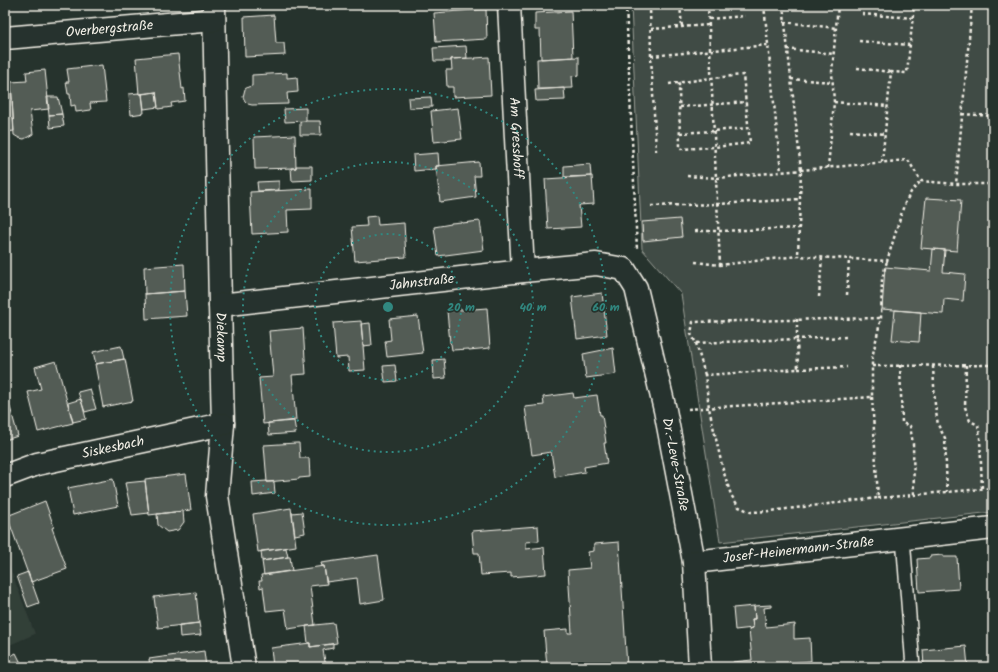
<svg xmlns="http://www.w3.org/2000/svg" width="998" height="672" font-family="Kalam,sans-serif">
	<rect width="100%" height="100%" fill="#26332d"/>
	<filter id="ink" filterUnits="userSpaceOnUse"><feTurbulence type="fractalNoise" baseFrequency=".025" numOctaves="2"/><feDisplacementMap in="SourceGraphic" scale="8" xChannelSelector="R" yChannelSelector="G"/><feConvolveMatrix kernelMatrix="1 2 1 2 8 2 1 2 1" color-interpolation-filters="sRGB"/></filter>
	<g filter="url(#ink)">
		<path fill="#333f39" d="M 5,555 L 35,634 L 5,647 Z"/>
		<path fill="#414b45" stroke="#9a9e96" d="M 631,5 L 993,5 L 993,512 L 720,542 L 681,294 L 642,249 Z"/>
		<path fill="#525c55" stroke="#f4f1e8" d="M 247,5 L 283,5 L 283,6 L 247,7 Z
			M 486,9 L 487,39 L 436,42 L 434,13 Z
			M 571,11 L 573,57 L 541,59 L 540,30 L 535,30 L 535,13 Z
			M 274,15 L 276,43 L 284,43 L 285,55 L 245,57 L 244,17 Z
			M 466,46 L 467,58 L 451,59 L 451,61 L 434,61 L 433,48 Z
			M 178,54 L 182,89 L 184,88 L 185,101 L 171,103 L 172,107 L 158,109 L 156,92 L 139,94 L 136,58 Z
			M 489,57 L 491,95 L 453,97 L 453,87 L 447,87 L 446,70 L 452,70 L 451,59 L 473,58 L 474,59 L 476,59 L 475,58 Z
			M 579,57 L 579,75 L 572,76 L 573,88 L 538,89 L 537,59 Z
			M 102,65 L 106,102 L 90,103 L 91,110 L 76,112 L 75,105 L 71,106 L 70,94 L 68,94 L 66,82 L 69,82 L 67,69 Z
			M 45,70 L 49,109 L 30,111 L 33,134 L 28,137 L 24,139 L 19,138 L 14,135 L 11,82 L 27,81 L 26,72 Z
			M 287,73 L 287,78 L 297,77 L 298,92 L 287,93 L 288,104 L 252,105 L 248,104 L 245,101 L 243,97 L 245,89 L 248,87 L 252,86 L 252,75 Z
			M 11,82 L 14,131 L 5,132 L 5,83 Z
			M 564,88 L 565,100 L 536,101 L 535,90 Z
			M 156,92 L 158,107 L 144,109 L 142,94 Z
			M 139,93 L 139,94 L 142,94 L 144,113 L 131,115 L 129,94 Z
			M 47,97 L 58,97 L 62,114 L 49,115 Z
			M 431,97 L 432,107 L 409,108 L 408,98 Z
			M 306,108 L 306,121 L 285,122 L 284,109 Z
			M 458,108 L 462,139 L 434,142 L 431,111 Z
			M 62,114 L 64,126 L 50,128 L 49,115 Z
			M 306,121 L 320,121 L 321,135 L 300,135 L 300,122 Z
			M 295,135 L 296,168 L 255,169 L 254,137 Z
			M 438,153 L 439,166 L 436,166 L 436,169 L 414,171 L 413,155 Z
			M 479,162 L 480,176 L 474,176 L 476,197 L 440,202 L 436,166 Z
			M 590,164 L 591,176 L 564,177 L 564,166 Z
			M 296,166 L 312,166 L 312,180 L 292,181 L 291,168 L 296,168 Z
			M 592,176 L 594,204 L 579,205 L 581,227 L 548,229 L 545,179 Z
			M 279,181 L 279,190 L 258,191 L 257,182 Z
			M 312,189 L 312,209 L 287,210 L 288,232 L 252,234 L 250,192 Z
			M 926,198 L 961,200 L 957,251 L 921,248 Z
			M 377,216 L 378,225 L 404,223 L 406,257 L 355,261 L 352,227 L 367,226 L 366,217 Z
			M 680,219 L 682,237 L 643,241 L 642,222 Z
			M 480,221 L 484,250 L 438,256 L 434,227 L 451,224 L 451,223 L 462,222 L 462,223 Z
			M 933,249 L 945,250 L 943,272 L 965,274 L 963,301 L 944,299 L 943,314 L 882,309 L 885,267 L 931,271 Z
			M 184,264 L 185,291 L 145,294 L 144,267 Z
			M 185,291 L 187,316 L 146,319 L 145,294 Z
			M 602,293 L 607,335 L 577,339 L 572,297 Z
			M 487,308 L 490,348 L 469,350 L 469,349 L 452,350 L 451,344 L 450,343 L 447,311 Z
			M 895,310 L 921,312 L 919,342 L 892,340 Z
			M 418,316 L 423,353 L 387,357 L 385,341 L 391,340 L 389,319 Z
			M 361,321 L 365,370 L 349,371 L 348,357 L 336,358 L 333,323 Z
			M 370,323 L 372,345 L 363,346 L 361,324 Z
			M 303,328 L 306,374 L 292,375 L 296,420 L 263,424 L 259,378 L 273,377 L 269,331 Z
			M 121,346 L 124,359 L 96,364 L 93,352 Z
			M 613,348 L 616,374 L 586,378 L 583,354 Z
			M 125,359 L 133,401 L 103,407 L 95,364 Z
			M 444,359 L 446,378 L 434,379 L 433,360 Z
			M 56,361 L 73,423 L 38,432 L 28,392 L 41,389 L 35,367 Z
			M 395,365 L 397,381 L 385,382 L 383,366 Z
			M 90,389 L 96,409 L 85,412 L 78,392 Z
			M 573,393 L 574,398 L 597,395 L 600,415 L 602,415 L 606,443 L 604,443 L 607,463 L 584,467 L 585,472 L 555,477 L 551,452 L 532,455 L 525,407 L 544,405 L 543,397 Z
			M 81,399 L 86,419 L 73,422 L 68,403 Z
			M 10,407 L 18,436 L 5,440 L 5,408 Z
			M 294,421 L 296,433 L 269,435 L 268,423 Z
			M 296,443 L 299,443 L 300,458 L 309,458 L 310,477 L 299,478 L 299,479 L 267,482 L 264,445 Z
			M 186,474 L 191,510 L 149,515 L 145,479 Z
			M 113,479 L 118,506 L 73,515 L 68,488 Z
			M 145,481 L 149,513 L 132,515 L 125,483 Z
			M 267,481 L 267,482 L 274,482 L 275,493 L 253,496 L 252,482 Z
			M 45,501 L 54,527 L 52,528 L 67,569 L 31,582 L 7,516 Z
			M 291,508 L 296,546 L 258,552 L 253,514 Z
			M 183,511 L 184,522 L 178,530 L 167,532 L 158,525 L 157,514 Z
			M 302,512 L 305,533 L 295,535 L 292,513 Z
			M 538,526 L 539,541 L 526,542 L 526,549 L 544,547 L 546,574 L 511,577 L 511,573 L 481,575 L 479,553 L 474,553 L 472,531 Z
			M 619,542 L 627,667 L 547,667 L 544,631 L 568,629 L 568,633 L 572,633 L 568,570 L 590,568 L 588,552 L 594,551 L 594,544 Z
			M 286,548 L 288,557 L 262,561 L 261,551 Z
			M 378,555 L 384,600 L 360,604 L 357,578 L 326,582 L 324,566 L 322,566 L 321,563 Z
			M 943,555 L 943,557 L 957,557 L 959,589 L 919,592 L 917,559 L 930,558 L 930,556 Z
			M 288,557 L 290,557 L 292,571 L 264,575 L 262,561 Z
			M 324,566 L 327,584 L 310,586 L 315,625 L 288,629 L 285,609 L 266,611 L 263,587 L 260,588 L 259,581 L 262,581 L 261,575 Z
			M 28,572 L 39,603 L 28,607 L 17,576 Z
			M 196,592 L 199,623 L 158,628 L 154,597 Z
			M 771,605 L 771,607 L 764,608 L 766,627 L 795,624 L 795,626 L 794,626 L 794,639 L 810,638 L 811,661 L 788,663 L 788,667 L 734,667 L 733,662 L 752,660 L 749,629 L 753,628 L 752,619 L 755,619 L 754,606 Z
			M 754,606 L 755,619 L 752,619 L 753,628 L 735,630 L 733,608 Z
			M 199,623 L 201,635 L 180,637 L 179,625 Z
			M 334,623 L 337,643 L 310,647 L 310,643 L 308,643 L 306,626 Z
			M 310,643 L 310,647 L 333,644 L 333,648 L 323,650 L 326,667 L 273,667 L 271,648 Z
			M 966,646 L 968,667 L 924,667 L 923,650 Z
			M 204,651 L 206,667 L 150,667 L 149,659 Z
			M 16,653 L 23,667 L 5,667 L 5,659 Z"/>
		<g fill="none" stroke-linecap="round" stroke-linejoin="round">
			<g stroke="#f4f1e8" stroke-width="16">
				<path id="lane" d="M 903,538 L 913,667"/>
			</g>
			<g stroke="#f4f1e8" stroke-width="25">
				<g id="street">
					<path id="s1" d="M 214,5 L 220,305 L 223,424 L 217,496 L 244,667"/>
					<path id="s2" d="M 509,5 L 523,271"/>
					<path id="s3" d="M 5,38 L 214,20"/>
					<path id="s4" d="M 220,305 L 523,271 L 596,264 L 624,269 L 636,288 L 665,410 L 694,562 L 700,667"/>
					<path id="s5" d="M 5,476 L 37,464 L 223,424"/>
					<path id="s6" d="M 694,562 L 993,528"/>
				</g>
			</g>
			<path stroke="#f4f1e8" stroke-width="2.5" stroke-dasharray="3 3" stroke-linecap="butt" d="M 626,5 L 637,250
				M 650,5 L 651,56 L 656,151
				M 680,5 L 682,27
				M 708,5 L 720,265
				M 764,5 L 781,172
				M 783,5 L 801,170 L 798,256
				M 972,5 L 956,184 L 993,184
				M 862,14 L 912,18
				M 709,19 L 745,16
				M 784,22 L 836,28
				M 651,29 L 709,25
				M 859,41 L 910,45
				M 787,49 L 834,54
				M 651,56 L 768,45
				M 857,68 L 891,72
				M 791,79 L 833,82
				M 669,84 L 712,78 L 743,75 L 750,143 L 715,147 L 680,149 L 679,83
				M 834,102 L 888,106
				M 680,107 L 746,102
				M 962,114 L 993,116
				M 850,131 L 885,134
				M 680,133 L 714,131 L 749,128
				M 882,162 L 891,72 L 907,73 L 914,5
				M 828,168 L 834,102 L 832,72 L 838,5
				M 687,176 L 717,178 L 908,160 L 921,181 L 956,184
				M 651,206 L 718,204 L 800,199
				M 695,231 L 719,231 L 799,228
				M 695,262 L 720,265 L 798,256 L 887,261 L 904,205 L 911,192 L 921,181
				M 847,295 L 849,259
				M 819,297 L 822,257
				M 797,319 L 797,339 L 847,337
				M 696,343 L 705,375
				M 900,365 L 902,423 L 910,426 L 913,444 L 914,495
				M 966,365 L 965,407 L 970,421 L 978,425 L 980,437 L 982,489
				M 872,366 L 993,365
				M 933,366 L 935,405 L 938,425 L 945,438 L 947,492
				M 798,369 L 847,367
				M 872,397 L 878,498 L 770,511 L 751,512 L 739,507 L 731,495 L 723,470 L 709,408 L 705,375 L 798,369 L 797,339 L 696,343 L 691,334 L 693,322 L 881,318
				M 688,409 L 872,397 L 872,358 L 881,318 L 882,279 L 887,261
				M 878,498 L 993,488"/>
			<use href="#lane" stroke="#26332d" stroke-width="13"/>
			<use href="#street" stroke="#26332d" stroke-width="22"/>
		</g>
	</g>
	<g fill="none" stroke="#318880" stroke-width="2" stroke-dasharray="2 4">
		<circle cx="388" cy="307" r="73"/>
		<circle cx="388" cy="307" r="145"/>
		<circle cx="388" cy="307" r="218"/>
	</g>
	<g text-anchor="middle" dominant-baseline="central" stroke-width="3.5" stroke-linejoin="round" paint-order="stroke">
		<g font-size="14" fill="#f4f1e8" stroke="#26332d">
			<text stroke="none"><textPath href="#s3" startOffset="105">Overbergstraße</textPath></text>
			<text stroke="none"><textPath href="#s2" startOffset="133">Am Gresshoff</textPath></text>
			<text stroke="none"><textPath href="#s4" startOffset="203">Jahnstraße</textPath></text>
			<text stroke="none"><textPath href="#s1" startOffset="332">Diekamp</textPath></text>
			<text stroke="none"><textPath href="#s5" startOffset="112">Siskesbach</textPath></text>
			<text stroke="none"><textPath href="#s4" startOffset="610">Dr.-Leve-Straße</textPath></text>
			<text stroke="none"><textPath href="#s6" startOffset="105">Josef-Heinermann-Straße</textPath></text>
		</g>
	</g>
	<circle cx="388" cy="307" r="6" fill="#318880" stroke="#26332d" stroke-width="2"/>
	<g font-size="12" text-anchor="middle" font-weight="bold" fill="#318880" stroke="#26332d" stroke-width="3.5" stroke-linejoin="round" paint-order="stroke">
		<text x="461" y="311">20 m</text>
		<text x="533" y="311">40 m</text>
		<text x="606" y="311">60 m</text>
	</g>
	<rect width="998" height="672" fill="none" stroke="#26332d" stroke-width="20"/>
	<rect x="10" y="10" width="978" height="652" fill="none" stroke="#f4f1e8" stroke-width="1.5" filter="url(#ink)"/>
</svg>
